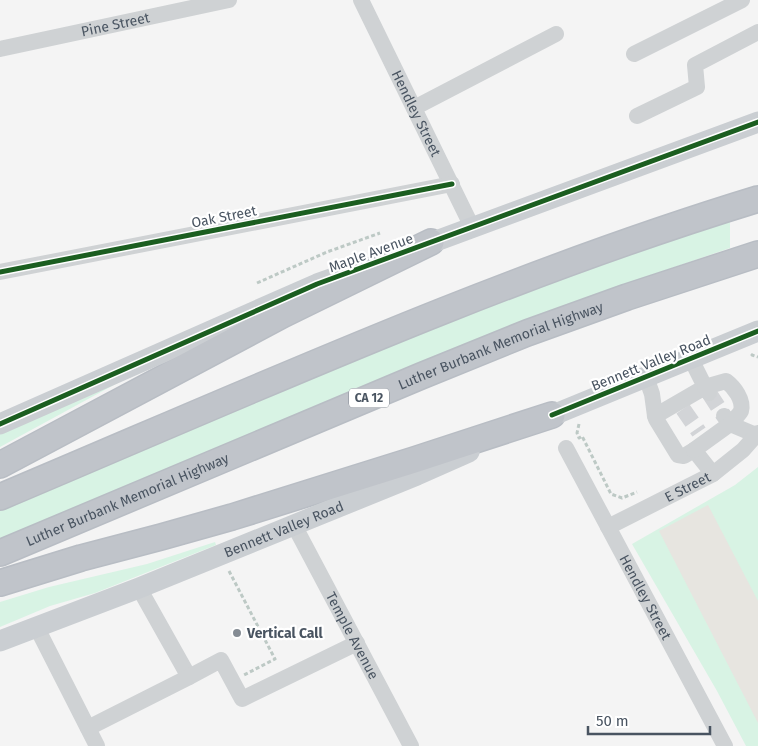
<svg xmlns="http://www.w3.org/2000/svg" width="758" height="746" font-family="'Fira Sans',sans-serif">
	<rect width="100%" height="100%" fill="#f4f4f4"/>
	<path fill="#d8f3e4" d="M 730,220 L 730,248 L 602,292 L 525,321 L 435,356 L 0,540 L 0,510 C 241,408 481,301 730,220 Z
		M 178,350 L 0,447 L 0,430 Z
		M 758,467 L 758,746 L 746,746 L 717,691 L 632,544 L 735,485 Z
		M 215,542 L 216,545 L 95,593 L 50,606 L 0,627 L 0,602 L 49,587 L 147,564 Z"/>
	<path fill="#e7e5e0" d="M 708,505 L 758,601 L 758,723 L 659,531 Z"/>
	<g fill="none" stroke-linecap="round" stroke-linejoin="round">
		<path stroke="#d2d4d7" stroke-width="16" stroke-dasharray="16 8" stroke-linecap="butt" d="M 709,393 L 724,416
			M 683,409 L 699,432"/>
		<g stroke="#b8bdc4" stroke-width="28">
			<g id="highway">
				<path d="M 0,465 L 284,314 L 431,242"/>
				<path d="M 0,497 C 249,392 499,278 758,199"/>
				<path id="s7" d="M 0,553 L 421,376 L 527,333 L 627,297 L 758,254"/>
				<path d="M 0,583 L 81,558 L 161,537 L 232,517 L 414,460 L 552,415"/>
			</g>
		</g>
		<path stroke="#bdc9c5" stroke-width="3" stroke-dasharray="4 2.5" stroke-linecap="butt" d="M 257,283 L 327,252 L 380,233
			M 753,354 L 752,355 L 758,357
			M 579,424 L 577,433 L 579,438 L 582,436 L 611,494 L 622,498 L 637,492
			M 229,571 L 275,659 L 244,675"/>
		<g stroke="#cfd2d4" stroke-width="16">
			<path id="s1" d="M 361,0 L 472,227"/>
			<path id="s2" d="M 0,49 L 229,0"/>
			<path d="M 634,54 L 742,0"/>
			<path d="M 414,108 L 556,34"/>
			<path d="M 637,116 L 697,87 L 695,65 L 758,32"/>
			<path d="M 0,272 L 452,184"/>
			<path d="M 646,377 L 652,394 L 655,416 L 705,387 L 691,359"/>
			<path d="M 709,393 L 705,387 L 726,381 C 734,387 744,400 741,411 C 739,415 733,420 730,424 L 724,416"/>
			<path d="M 655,416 L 656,419 L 678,455 L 684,456 L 694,450 L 713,474"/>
			<path id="s3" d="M 566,448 L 725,746"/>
			<path d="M 694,450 L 730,424 L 756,435"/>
			<path id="s4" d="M 294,525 L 411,746"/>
			<path id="s5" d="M 608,527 L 713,474 L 743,450 L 758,433"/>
			<path d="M 139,588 L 189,677"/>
			<path d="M 36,626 L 97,746"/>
			<path d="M 88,728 L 189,677 L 221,660 L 242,699 L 357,643"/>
		</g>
		<g stroke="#caced2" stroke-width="21">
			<path d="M 417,248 L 758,122"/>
			<path d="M 536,422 L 758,331"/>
			<path d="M 0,424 L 317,284 L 334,278"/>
			<path id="s6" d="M 0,641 L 139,588 L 417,475 L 469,452"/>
		</g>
		<use href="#highway" stroke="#c0c4ca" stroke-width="25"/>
		<g stroke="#fff" stroke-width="8">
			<path id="cycleway" d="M 0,272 L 452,184
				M 552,415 L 758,331
				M 0,424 L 317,284 L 758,122"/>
		</g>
		<use href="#cycleway" stroke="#1b5e20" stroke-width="5"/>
	</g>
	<circle fill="#858c94" stroke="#fff" stroke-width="2" cx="237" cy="633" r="5"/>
	<g text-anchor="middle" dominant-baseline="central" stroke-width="4.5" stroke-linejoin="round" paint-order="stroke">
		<rect fill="#fff" stroke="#808790" stroke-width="1" x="349" y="388.5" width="40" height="19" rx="4"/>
		<g font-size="12" font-weight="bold" fill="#495461">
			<text x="369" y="398">CA 12</text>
		</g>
		<g font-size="14" fill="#495461" stroke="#fff">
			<text stroke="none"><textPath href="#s2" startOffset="118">Pine Street</textPath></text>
			<text stroke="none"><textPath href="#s1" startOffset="126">Hendley Street</textPath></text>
			<text transform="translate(224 217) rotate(-11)">Oak Street</text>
			<text transform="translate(371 253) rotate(-20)">Maple Avenue</text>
			<text stroke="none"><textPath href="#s7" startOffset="542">Luther Burbank Memorial Highway</textPath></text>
			<text transform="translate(651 363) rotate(-22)">Bennett Valley Road</text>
			<text stroke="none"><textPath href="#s5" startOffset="89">E Street</textPath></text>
			<text stroke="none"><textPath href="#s7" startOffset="138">Luther Burbank Memorial Highway</textPath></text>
			<text stroke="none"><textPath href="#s6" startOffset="305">Bennett Valley Road</textPath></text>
			<text stroke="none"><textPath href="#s3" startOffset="169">Hendley Street</textPath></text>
			<text stroke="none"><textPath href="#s4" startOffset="125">Temple Avenue</textPath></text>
		</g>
		<g font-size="14" font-weight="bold" fill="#495461" stroke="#fff" text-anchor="start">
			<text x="247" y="633">Vertical Call</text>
		</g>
	</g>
	<path d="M588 726v8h122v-8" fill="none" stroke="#495461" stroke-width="2.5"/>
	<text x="596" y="726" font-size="15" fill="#495461" stroke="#ffffff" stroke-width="4" paint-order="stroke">50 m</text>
</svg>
